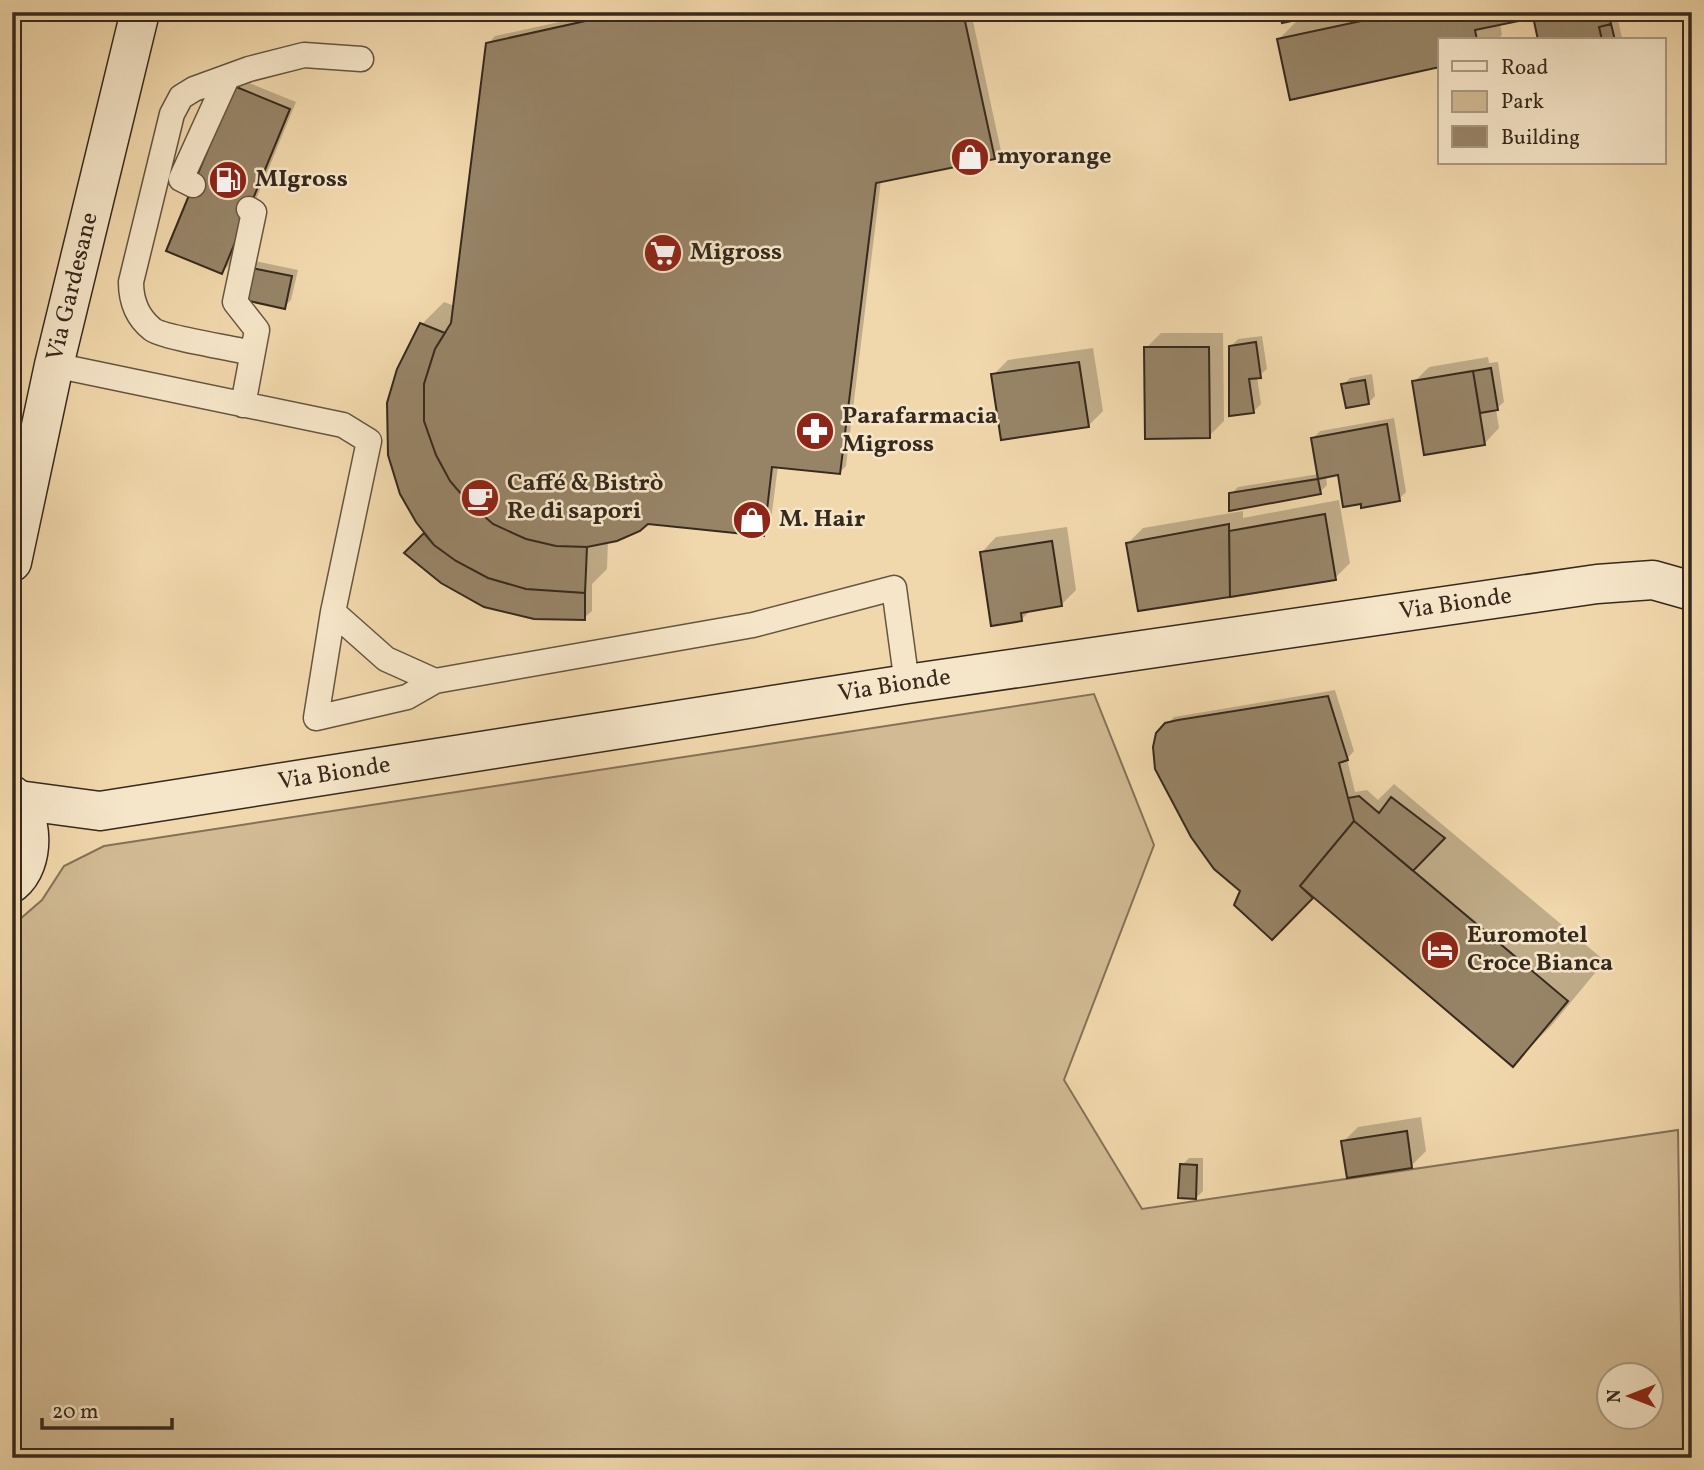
<svg xmlns="http://www.w3.org/2000/svg" width="1704" height="1470" font-family="Vollkorn,serif">
	<rect width="100%" height="100%" fill="#f1d8ac"/>
	<filter id="stains"><feTurbulence type="fractalNoise" baseFrequency=".00286" numOctaves="4"/><feColorMatrix values="0 0 0 0 .2 0 0 0 0 .09 0 0 0 0 .02 0 0 0 .5 -.17"/></filter>
	<radialGradient id="worn" r=".72"><stop offset=".6" stop-color="#630" stop-opacity="0"/><stop offset="1" stop-color="#630" stop-opacity=".3"/></radialGradient>
	<path fill="#d1ba94" stroke="#847258" stroke-width="2" fill-rule="evenodd" d="M 1094,694 L 1154,845 L 1064,1080 L 1142,1209 L 1678,1130 L 1683,1458 L 12,1458 L 12,926 L 42,900 L 64,866 L 104,846 ZM 1610,1376 L 1652,1376 L 1652,1418 L 1610,1418 Z"/>
	<path fill="#0003" d="M 605,12 L 971,12 L 1001,151 L 994,158 L 881,180 L 846,466 L 839,473 L 778,466 L 770,528 L 763,535 L 647,522 L 608,541 L 607,569 L 592,584 L 592,611 L 584,618 L 407,553 L 427,533 L 422,324 L 444,302 L 455,306 L 488,44 L 495,36 Z
		M 1282,12 L 1316,12 L 1314,14 L 1324,12 L 1620,12 L 1617,15 L 1622,38 L 1616,40 L 1615,35 L 1613,40 L 1540,40 L 1535,16 L 1500,23 L 1502,35 L 1497,40 L 1279,39 L 1300,18 Z
		M 242,80 L 296,102 L 229,265 L 222,272 L 235,87 Z
		M 255,261 L 298,270 L 291,300 L 284,307 L 248,268 Z
		M 1161,333 L 1223,333 L 1224,421 L 1209,436 L 1146,348 Z
		M 1262,336 L 1267,369 L 1257,377 L 1261,404 L 1254,411 L 1231,346 L 1238,339 Z
		M 1093,348 L 1103,411 L 1088,426 L 993,375 L 1008,360 Z
		M 1488,357 L 1489,363 L 1498,362 L 1504,402 L 1496,409 L 1499,428 L 1485,443 L 1414,382 L 1429,367 Z
		M 1372,374 L 1375,396 L 1368,403 L 1343,385 L 1350,378 Z
		M 1394,418 L 1406,492 L 1399,499 L 1339,473 L 1326,476 L 1327,485 L 1320,492 L 1231,494 L 1238,487 L 1319,474 L 1313,438 L 1320,431 Z
		M 1339,500 L 1350,563 L 1335,578 L 1128,543 L 1143,528 L 1243,511 L 1243,518 Z
		M 1067,527 L 1076,590 L 1061,605 L 1032,609 L 1021,620 L 982,552 L 996,537 Z
		M 1335,690 L 1354,751 L 1347,759 L 1355,792 L 1367,790 L 1378,800 L 1394,784 L 1605,961 L 1551,1026 L 1513,1064 L 1313,896 L 1272,937 L 1242,890 L 1192,836 L 1165,788 L 1155,761 L 1158,734 L 1174,717 Z
		M 1421,1117 L 1426,1151 L 1411,1166 L 1343,1142 L 1358,1127 Z
		M 1189,1158 L 1203,1158 L 1203,1191 L 1196,1198 L 1182,1165 Z"/>
	<path fill="#978467" stroke="#36291d" stroke-width="2" d="M 626,12 L 963,12 L 995,159 L 876,183 L 840,474 L 772,467 L 764,536 L 648,524 L 640,531 L 617,541 L 587,547 L 556,546 L 526,539 L 493,524 L 468,502 L 450,481 L 436,455 L 424,421 L 424,384 L 435,349 L 451,323 L 486,43 Z
		M 1280,12 L 1314,12 L 1315,16 L 1282,23 Z
		M 1403,12 L 1532,12 L 1533,18 L 1475,30 L 1477,40 L 1440,40 L 1440,67 L 1290,100 L 1277,39 Z
		M 1532,12 L 1608,12 L 1611,24 L 1599,27 L 1602,40 L 1538,40 Z
		M 1611,24 L 1615,40 L 1602,40 L 1599,27 Z
		M 234,86 L 290,109 L 222,274 L 166,251 Z
		M 247,267 L 292,276 L 285,309 L 240,299 Z
		M 420,323 L 445,333 L 435,349 L 424,384 L 424,421 L 436,455 L 450,481 L 468,502 L 493,524 L 526,539 L 556,546 L 587,547 L 585,593 L 526,589 L 488,578 L 456,561 L 434,545 L 416,522 L 400,494 L 388,455 L 387,403 L 397,369 Z
		M 1256,342 L 1261,378 L 1249,379 L 1254,413 L 1229,416 L 1229,346 Z
		M 1144,347 L 1209,347 L 1210,438 L 1145,439 Z
		M 1079,362 L 1089,427 L 1001,440 L 991,374 Z
		M 1491,368 L 1498,410 L 1480,413 L 1473,371 Z
		M 1473,371 L 1485,445 L 1424,455 L 1412,381 Z
		M 1365,380 L 1369,404 L 1346,408 L 1341,384 Z
		M 1387,424 L 1400,501 L 1361,508 L 1361,504 L 1343,507 L 1338,475 L 1318,479 L 1311,438 Z
		M 1318,479 L 1321,494 L 1229,511 L 1229,493 Z
		M 1325,514 L 1336,580 L 1230,597 L 1229,531 Z
		M 1229,524 L 1230,597 L 1138,611 L 1126,543 Z
		M 424,533 L 434,545 L 456,561 L 488,578 L 526,589 L 585,593 L 585,620 L 534,619 L 484,607 L 441,583 L 404,553 Z
		M 1052,541 L 1062,606 L 1021,613 L 1022,621 L 991,626 L 980,552 Z
		M 1328,696 L 1348,760 L 1339,763 L 1354,821 L 1300,886 L 1313,898 L 1272,940 L 1234,905 L 1240,891 L 1214,869 L 1191,837 L 1155,769 L 1153,747 L 1156,733 L 1165,723 L 1178,720 Z
		M 1359,796 L 1379,813 L 1391,797 L 1445,838 L 1413,871 L 1354,821 L 1348,798 Z
		M 1354,821 L 1568,1001 L 1513,1067 L 1300,886 Z
		M 1407,1131 L 1412,1168 L 1347,1178 L 1341,1141 Z
		M 1180,1164 L 1197,1165 L 1196,1199 L 1178,1198 Z"/>
	<g fill="none" stroke-linecap="round" stroke-linejoin="round">
		<g stroke="#655541" stroke-width="27">
			<path id="lane" d="M 193,185 L 181,179 L 227,78
				M 252,353 C 236,349 161,337 152,329 C 137,317 131,301 131,282 L 172,114 L 181,97 L 194,89 L 249,69 L 304,55 L 361,59
				M 54,365 L 343,425 L 369,441 L 333,612 L 316,718 L 407,697 L 435,681 L 753,625 L 894,588 L 907,684
				M 243,405 L 257,330 L 235,302 L 254,212 L 249,209
				M 333,612 L 386,659 L 435,681"/>
		</g>
		<g stroke="#36291d" stroke-width="41">
			<g id="secondary">
				<path id="s1" d="M 12,562 L 54,365 L 140,12"/>
				<path d="M 12,795 C 34,816 36,863 12,883"/>
				<path id="s2" d="M 18,800 L 100,811 L 907,684 L 1597,584 L 1653,580 L 1692,591"/>
			</g>
		</g>
		<use href="#lane" stroke="#f6e6c9" stroke-width="24"/>
		<use href="#secondary" stroke="#f6e6c9" stroke-width="38"/>
	</g>
	<defs>
		<g id="shop-disc" transform="scale(2.0125)"><circle r="9.5" fill="#8f2418" stroke="#f6e6c9"/><path d="M-5-2.5h2.3a2.7 3.5 0 0 1 5.4 0H5L5.5 6h-11ZM-1.5-2.5h3a1.5 2.3 0 0 0-3 0Z" fill="#fff"/></g>
		<g id="fuel-disc" transform="scale(2.0125)"><circle r="9.5" fill="#8f2418" stroke="#f6e6c9"/><path d="M-5.5-6h7V0h2V4h1.3V-2.5L3-4.5l.8-.8L6-3V5H2.5V1h-1V6h-7ZM-4.2-4.7v3.2H.2V-4.7Z" fill="#fff"/></g>
		<g id="supermarket-disc" transform="scale(2.0125)"><circle r="9.5" fill="#8f2418" stroke="#f6e6c9"/><path d="M-6-5.5h2.5l.6 2H6L4.5 2H-2.5L-4.4-4H-6ZM-1.5 3.2a1.3 1.3 0 1 0 .1 0ZM3 3.2a1.3 1.3 0 1 0 .1 0Z" fill="#fff"/></g>
		<g id="pharmacy-disc" transform="scale(2.0125)"><circle r="9.5" fill="#8f2418" stroke="#f6e6c9"/><path d="M-2-6h4v4h4v4h-4v4h-4v-4h-4v-4h4Z" fill="#fff"/></g>
		<g id="cafe-disc" transform="scale(2.0125)"><circle r="9.5" fill="#8f2418" stroke="#f6e6c9"/><path d="M-5.5-4.5H6V0H3Q3 3.5 0 3.5H-2.5Q-5.5 3.5-5.5 0ZM3-3.2v2h1.7v-2ZM-6 4.5H4V6H-6Z" fill="#fff"/></g>
		<g id="hotel-disc" transform="scale(2.0125)"><circle r="9.5" fill="#8f2418" stroke="#f6e6c9"/><path d="M-6-4.5h1.5V1H6V5H4.5V3h-9V5H-6ZM-4 0a1.8 1.8 0 1 1 3.6 0ZM.5 0V-2.5h3Q6-2.5 6 0Z" fill="#fff"/></g>
	</defs>
	<g fill-rule="evenodd">
		<use href="#shop-disc" x="970" y="157"/>
		<use href="#fuel-disc" x="228" y="180"/>
		<use href="#supermarket-disc" x="663" y="253"/>
		<use href="#pharmacy-disc" x="815" y="431"/>
		<use href="#cafe-disc" x="480" y="498"/>
		<use href="#shop-disc" x="752" y="520"/>
		<use href="#hotel-disc" x="1440" y="950"/>
	</g>
	<g text-anchor="middle" dominant-baseline="central" stroke-width="5" stroke-linejoin="round" paint-order="stroke">
		<g font-size="24" font-weight="bold" fill="#36291d" stroke="#f6e6c9" text-anchor="start">
			<text x="997" y="157">myorange</text>
			<text x="255" y="180">MIgross</text>
			<text x="690" y="253">Migross</text>
			<text x="842" y="417">Parafarmacia<tspan x="842" dy="28">Migross</tspan></text>
			<text x="507" y="484">Caffé &amp; Bistrò<tspan x="507" dy="28">Re di sapori</tspan></text>
			<text x="779" y="520">M. Hair</text>
			<text x="1467" y="936">Euromotel<tspan x="1467" dy="28">Croce Bianca</tspan></text>
		</g>
		<g font-size="24" fill="#36291d" stroke="#f6e6c9">
			<text stroke="none"><textPath href="#s1" startOffset="282">Via Gardesane</textPath></text>
			<text stroke="none"><textPath href="#s2" startOffset="1454">Via Bionde</textPath></text>
			<text stroke="none"><textPath href="#s2" startOffset="887">Via Bionde</textPath></text>
			<text stroke="none"><textPath href="#s2" startOffset="320">Via Bionde</textPath></text>
		</g>
	</g>
	<rect width="1704" height="1470" fill="none" stroke="#f1d8ac" stroke-width="42"/>
	<rect x="14" y="14" width="1676" height="1442" fill="none" stroke="#36291d" stroke-width="3.5"/>
	<rect x="21" y="21" width="1662" height="1428" fill="none" stroke="#36291d" stroke-width="2"/>
	<rect x="1438" y="38" width="228" height="126" fill="#f6e6c9" stroke="#a99a84" stroke-width="2"/>
	<rect x="1452" y="61" width="35" height="10" fill="#f6e6c9" stroke="#a99a84" stroke-width="2"/>
	<text x="1501" y="74" font-size="21" fill="#36291d">Road</text>
	<rect x="1452" y="91" width="35" height="21" fill="#d1ba94" stroke="#a99a84" stroke-width="2"/>
	<text x="1501" y="108" font-size="21" fill="#36291d">Park</text>
	<rect x="1452" y="126" width="35" height="21" fill="#978467" stroke="#a99a84" stroke-width="2"/>
	<text x="1501" y="144" font-size="21" fill="#36291d">Building</text>
	<g transform="translate(1630 1396) rotate(270)"><circle r="33" fill="#f6e6c9" stroke="#a99a84" stroke-width="2"/>
	<path d="M0-5L12 26L0 18L-12 26Z" fill="#8f2418"/>
	<text y="-10" font-size="19" font-weight="bold" text-anchor="middle" fill="#36291d">N</text>
	</g>
	<path d="M42 1418v10h130v-10" fill="none" stroke="#36291d" stroke-width="3.5"/>
	<text x="52" y="1418" font-size="21" fill="#36291d" stroke="#f6e6c9" stroke-width="5" paint-order="stroke">20 m</text>
	<rect width="100%" height="100%" filter="url(#stains)"/>
	<rect width="100%" height="100%" fill="url(#worn)"/>
</svg>
